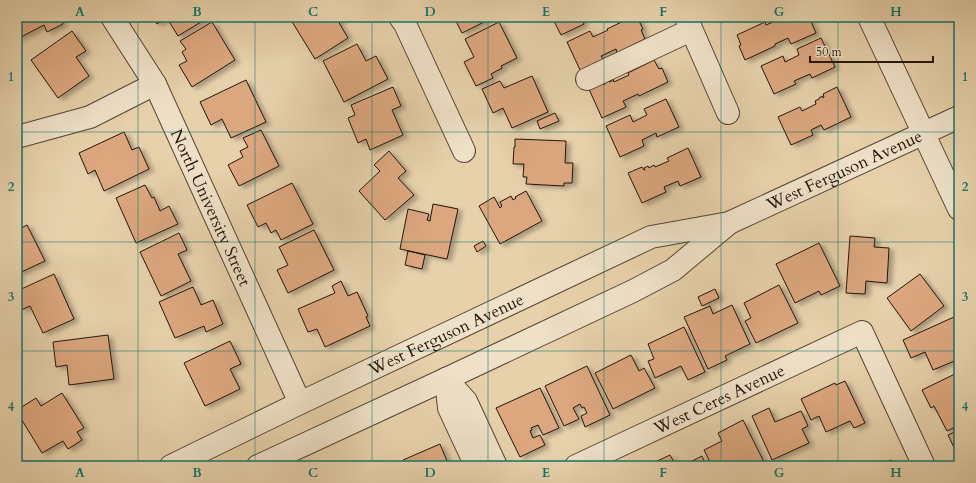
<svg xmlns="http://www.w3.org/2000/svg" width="976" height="483" font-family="Cardo,serif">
	<defs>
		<filter id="shadow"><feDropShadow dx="4.5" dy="2.5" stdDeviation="2" flood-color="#0004"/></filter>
	</defs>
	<rect width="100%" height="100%" fill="#e7d1ab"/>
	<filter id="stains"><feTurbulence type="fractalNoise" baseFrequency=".005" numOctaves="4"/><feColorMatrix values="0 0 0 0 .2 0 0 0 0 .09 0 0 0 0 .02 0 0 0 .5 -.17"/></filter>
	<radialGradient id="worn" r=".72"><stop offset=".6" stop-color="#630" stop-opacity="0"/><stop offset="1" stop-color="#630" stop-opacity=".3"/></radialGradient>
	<path fill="#dca77f" stroke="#241509" filter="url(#shadow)" d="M 17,17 L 60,17 L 63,24 L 47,32 L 44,25 L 17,39 Z
		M 153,17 L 209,17 L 178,36 L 167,18 L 157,24 Z
		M 295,17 L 344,17 L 338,21 L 348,38 L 315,59 L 291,20 Z
		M 454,17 L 494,17 L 462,33 Z
		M 552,17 L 584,17 L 581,18 L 584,24 L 561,35 Z
		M 632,17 L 637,17 L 643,29 L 641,30 L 645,39 L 617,53 L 616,49 L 601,56 L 604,61 L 581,72 L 567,42 L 590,31 L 593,37 L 608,30 L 607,29 Z
		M 779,17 L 809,17 L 816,33 L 791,44 L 788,38 L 775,44 L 775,46 L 745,60 L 739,46 L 741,45 L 737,35 L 765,22 L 766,25 L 780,19 Z
		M 212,22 L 235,60 L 192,87 L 179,65 L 187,61 L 182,52 L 186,49 L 180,41 Z
		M 499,22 L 517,58 L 501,66 L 502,68 L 491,74 L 493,78 L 476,86 L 464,62 L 474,57 L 465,39 Z
		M 72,31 L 86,51 L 76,57 L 89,76 L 58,98 L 31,60 Z
		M 821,38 L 835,67 L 812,78 L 810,74 L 794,81 L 796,84 L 774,94 L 761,66 L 783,56 L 785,62 L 799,55 L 797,49 Z
		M 357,44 L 366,61 L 376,56 L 388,79 L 344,102 L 323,61 Z
		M 654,60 L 659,69 L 662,68 L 668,82 L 639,96 L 638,94 L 623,101 L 626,107 L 602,118 L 588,87 L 602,80 L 604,85 L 605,84 L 605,83 L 609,81 L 609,82 L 612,81 L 612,80 L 613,79 L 614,82 L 629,75 L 628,73 Z
		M 532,76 L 548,112 L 512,128 L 503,108 L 493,113 L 482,89 L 500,81 L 504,88 Z
		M 246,80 L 266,122 L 231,138 L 222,119 L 211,125 L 200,102 Z
		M 393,87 L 401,106 L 392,110 L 403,135 L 370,150 L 366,139 L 358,143 L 348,118 L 355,115 L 351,105 Z
		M 837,87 L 851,117 L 824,130 L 821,125 L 811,130 L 813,135 L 791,145 L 778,117 L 800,107 L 802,111 L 816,104 L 815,101 L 819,99 L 819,98 L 822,96 L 823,98 L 824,97 L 823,94 Z
		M 666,99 L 679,127 L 657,137 L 656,133 L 642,140 L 644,146 L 620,157 L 606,126 L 630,115 L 633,122 L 647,115 L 644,109 Z
		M 555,113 L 559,121 L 540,129 L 537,121 Z
		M 261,130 L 279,166 L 239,186 L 228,165 L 243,157 L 240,151 L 248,147 L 243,138 Z
		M 124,132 L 132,150 L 139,147 L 149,169 L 104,191 L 95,170 L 88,174 L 79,153 Z
		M 515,139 L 566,141 L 565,163 L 573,163 L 572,183 L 564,183 L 564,186 L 526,184 L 527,177 L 523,177 L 524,164 L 513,164 L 514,147 L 515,147 Z
		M 688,148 L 701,177 L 680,186 L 678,181 L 664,187 L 666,192 L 642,203 L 628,173 L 642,167 L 644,170 L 645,170 L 644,168 L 648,166 L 649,168 L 654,165 L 655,167 L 669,161 L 667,158 Z
		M 389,151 L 406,171 L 398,178 L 414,195 L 385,220 L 359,191 L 380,171 L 374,165 Z
		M 292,183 L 313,224 L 281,240 L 276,230 L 271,233 L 266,223 L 258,227 L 247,205 Z
		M 145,185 L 152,198 L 154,197 L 160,211 L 169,206 L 178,224 L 136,243 L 116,198 Z
		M 526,191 L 542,221 L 500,244 L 479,206 L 494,197 L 500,208 L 502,206 L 500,202 L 511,196 L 513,200 L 516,198 L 515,197 Z
		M 433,204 L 458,209 L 447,259 L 400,249 L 408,209 L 429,214 L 427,220 L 430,221 Z
		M 27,225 L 45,261 L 17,274 L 20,279 L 17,281 L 17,230 Z
		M 314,230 L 334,270 L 288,293 L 277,270 L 288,265 L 279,247 Z
		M 179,233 L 187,250 L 178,254 L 191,281 L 161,296 L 140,252 Z
		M 850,236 L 875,238 L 874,247 L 889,248 L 887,283 L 866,281 L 865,294 L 846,293 Z
		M 483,241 L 486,246 L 477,252 L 474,246 Z
		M 819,243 L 840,286 L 821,295 L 819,291 L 795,303 L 776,264 Z
		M 408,251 L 425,255 L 422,269 L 405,265 Z
		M 54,274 L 74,319 L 43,333 L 30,306 L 21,310 L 17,300 L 17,291 Z
		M 920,274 L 944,306 L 911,331 L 887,298 Z
		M 341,281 L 348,296 L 357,292 L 368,316 L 366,317 L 370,326 L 325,347 L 317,329 L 308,332 L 298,309 L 335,293 L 332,286 Z
		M 779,285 L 798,323 L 756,343 L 745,321 L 751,318 L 744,303 Z
		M 193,287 L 201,305 L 213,300 L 223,324 L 206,332 L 204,326 L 175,338 L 159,302 Z
		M 715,289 L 719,298 L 702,306 L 698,297 Z
		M 732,305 L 750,344 L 725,356 L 727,360 L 708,369 L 684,317 L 710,306 L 713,314 Z
		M 954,317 L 959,328 L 959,333 L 955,335 L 959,343 L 959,359 L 933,370 L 925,352 L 911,358 L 903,340 Z
		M 684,327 L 705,372 L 688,380 L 681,366 L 655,378 L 648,361 L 654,359 L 648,344 Z
		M 108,335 L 114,379 L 69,385 L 67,365 L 56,367 L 53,342 Z
		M 230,341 L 241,364 L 230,369 L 240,389 L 205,406 L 184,363 Z
		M 631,355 L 639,371 L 644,368 L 655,388 L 613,409 L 595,373 Z
		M 587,366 L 610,415 L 585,427 L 581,416 L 587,413 L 584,407 L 582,408 L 580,404 L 573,408 L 579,419 L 564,426 L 545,386 Z
		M 959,372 L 959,425 L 947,431 L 934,406 L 931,408 L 922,390 Z
		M 845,381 L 865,423 L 854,428 L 850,421 L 826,432 L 819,416 L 811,420 L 801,399 L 835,383 L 836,385 Z
		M 540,388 L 559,428 L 543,435 L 538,425 L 531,428 L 532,430 L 530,431 L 533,438 L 540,435 L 545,445 L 520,457 L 496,408 Z
		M 62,393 L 84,428 L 77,432 L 82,440 L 68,449 L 63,441 L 42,453 L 17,412 L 17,410 L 36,398 L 41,406 Z
		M 769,408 L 775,422 L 801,411 L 808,426 L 802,429 L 809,443 L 772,460 L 752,416 Z
		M 743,420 L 766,466 L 712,466 L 704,450 L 722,441 L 718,433 Z
		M 959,430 L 959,458 L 948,435 Z
		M 440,444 L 449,466 L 405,466 L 403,460 Z
		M 670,455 L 676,466 L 655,466 L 653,463 Z
		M 702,456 L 706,466 L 682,466 Z
		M 891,460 L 894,466 L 878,466 Z"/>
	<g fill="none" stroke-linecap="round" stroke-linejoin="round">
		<g stroke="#554432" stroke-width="24">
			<g id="minor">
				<path id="s1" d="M 112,17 L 155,84 L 300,403"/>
				<path d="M 400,17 L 405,24 L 464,151"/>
				<path d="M 686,17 L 728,113"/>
				<path d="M 869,17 L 959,209"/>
				<path d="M 587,79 L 691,30"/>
				<path d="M 17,137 L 90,117 L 155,84"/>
				<path d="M 446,379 L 466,401 L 496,466"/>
				<path d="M 446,379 L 449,408 L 476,466"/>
				<path id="s2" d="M 171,466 L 300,403 L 651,237 L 729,223 L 959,117"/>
				<path d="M 258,466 L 446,379 L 633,291 L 673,270 L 728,224"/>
				<path id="s3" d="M 576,466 L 862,332 L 924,466"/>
			</g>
		</g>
		<use href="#minor" stroke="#efe1c8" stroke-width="22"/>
	</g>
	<path fill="none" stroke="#0f766e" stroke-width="1" stroke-opacity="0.55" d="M 138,17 L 138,466M 255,17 L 255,466M 372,17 L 372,466M 488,17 L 488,466M 604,17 L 604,466M 721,17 L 721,466M 838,17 L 838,466M 17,132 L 959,132M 17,242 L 959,242M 17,351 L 959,351"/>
	<g text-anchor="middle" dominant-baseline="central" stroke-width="3" stroke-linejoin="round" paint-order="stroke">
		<g font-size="17" fill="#241509" stroke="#efe1c8">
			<text stroke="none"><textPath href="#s2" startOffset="738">West Ferguson Avenue</textPath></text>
			<text stroke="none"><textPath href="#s1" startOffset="215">North University Street</textPath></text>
			<text stroke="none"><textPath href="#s2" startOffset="305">West Ferguson Avenue</textPath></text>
			<text stroke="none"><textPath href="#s3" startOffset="158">West Ceres Avenue</textPath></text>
		</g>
	</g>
	<rect width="976" height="483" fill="none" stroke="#e7d1ab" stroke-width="44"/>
	<path d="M810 56v6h123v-6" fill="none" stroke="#241509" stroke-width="2"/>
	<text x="816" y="56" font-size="12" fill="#241509" stroke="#efe1c8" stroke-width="3" paint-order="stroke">50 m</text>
	<rect x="22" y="22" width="932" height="439" fill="none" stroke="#0f766e" stroke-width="1.5"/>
	<g font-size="13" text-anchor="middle" font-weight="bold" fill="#0f766e">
		<text x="80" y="16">A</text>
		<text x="197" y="16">B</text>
		<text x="313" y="16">C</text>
		<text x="430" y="16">D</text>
		<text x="546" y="16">E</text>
		<text x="663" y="16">F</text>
		<text x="779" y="16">G</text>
		<text x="896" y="16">H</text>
		<text x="11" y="81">1</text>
		<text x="965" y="81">1</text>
		<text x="11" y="191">2</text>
		<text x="965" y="191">2</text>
		<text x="11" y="301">3</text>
		<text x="965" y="301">3</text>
		<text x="11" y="411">4</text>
		<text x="965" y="411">4</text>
		<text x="80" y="477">A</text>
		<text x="197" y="477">B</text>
		<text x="313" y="477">C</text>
		<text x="430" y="477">D</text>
		<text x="546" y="477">E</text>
		<text x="663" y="477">F</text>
		<text x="779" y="477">G</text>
		<text x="896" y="477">H</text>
	</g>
	<rect width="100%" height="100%" filter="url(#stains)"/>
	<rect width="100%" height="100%" fill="url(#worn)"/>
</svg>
